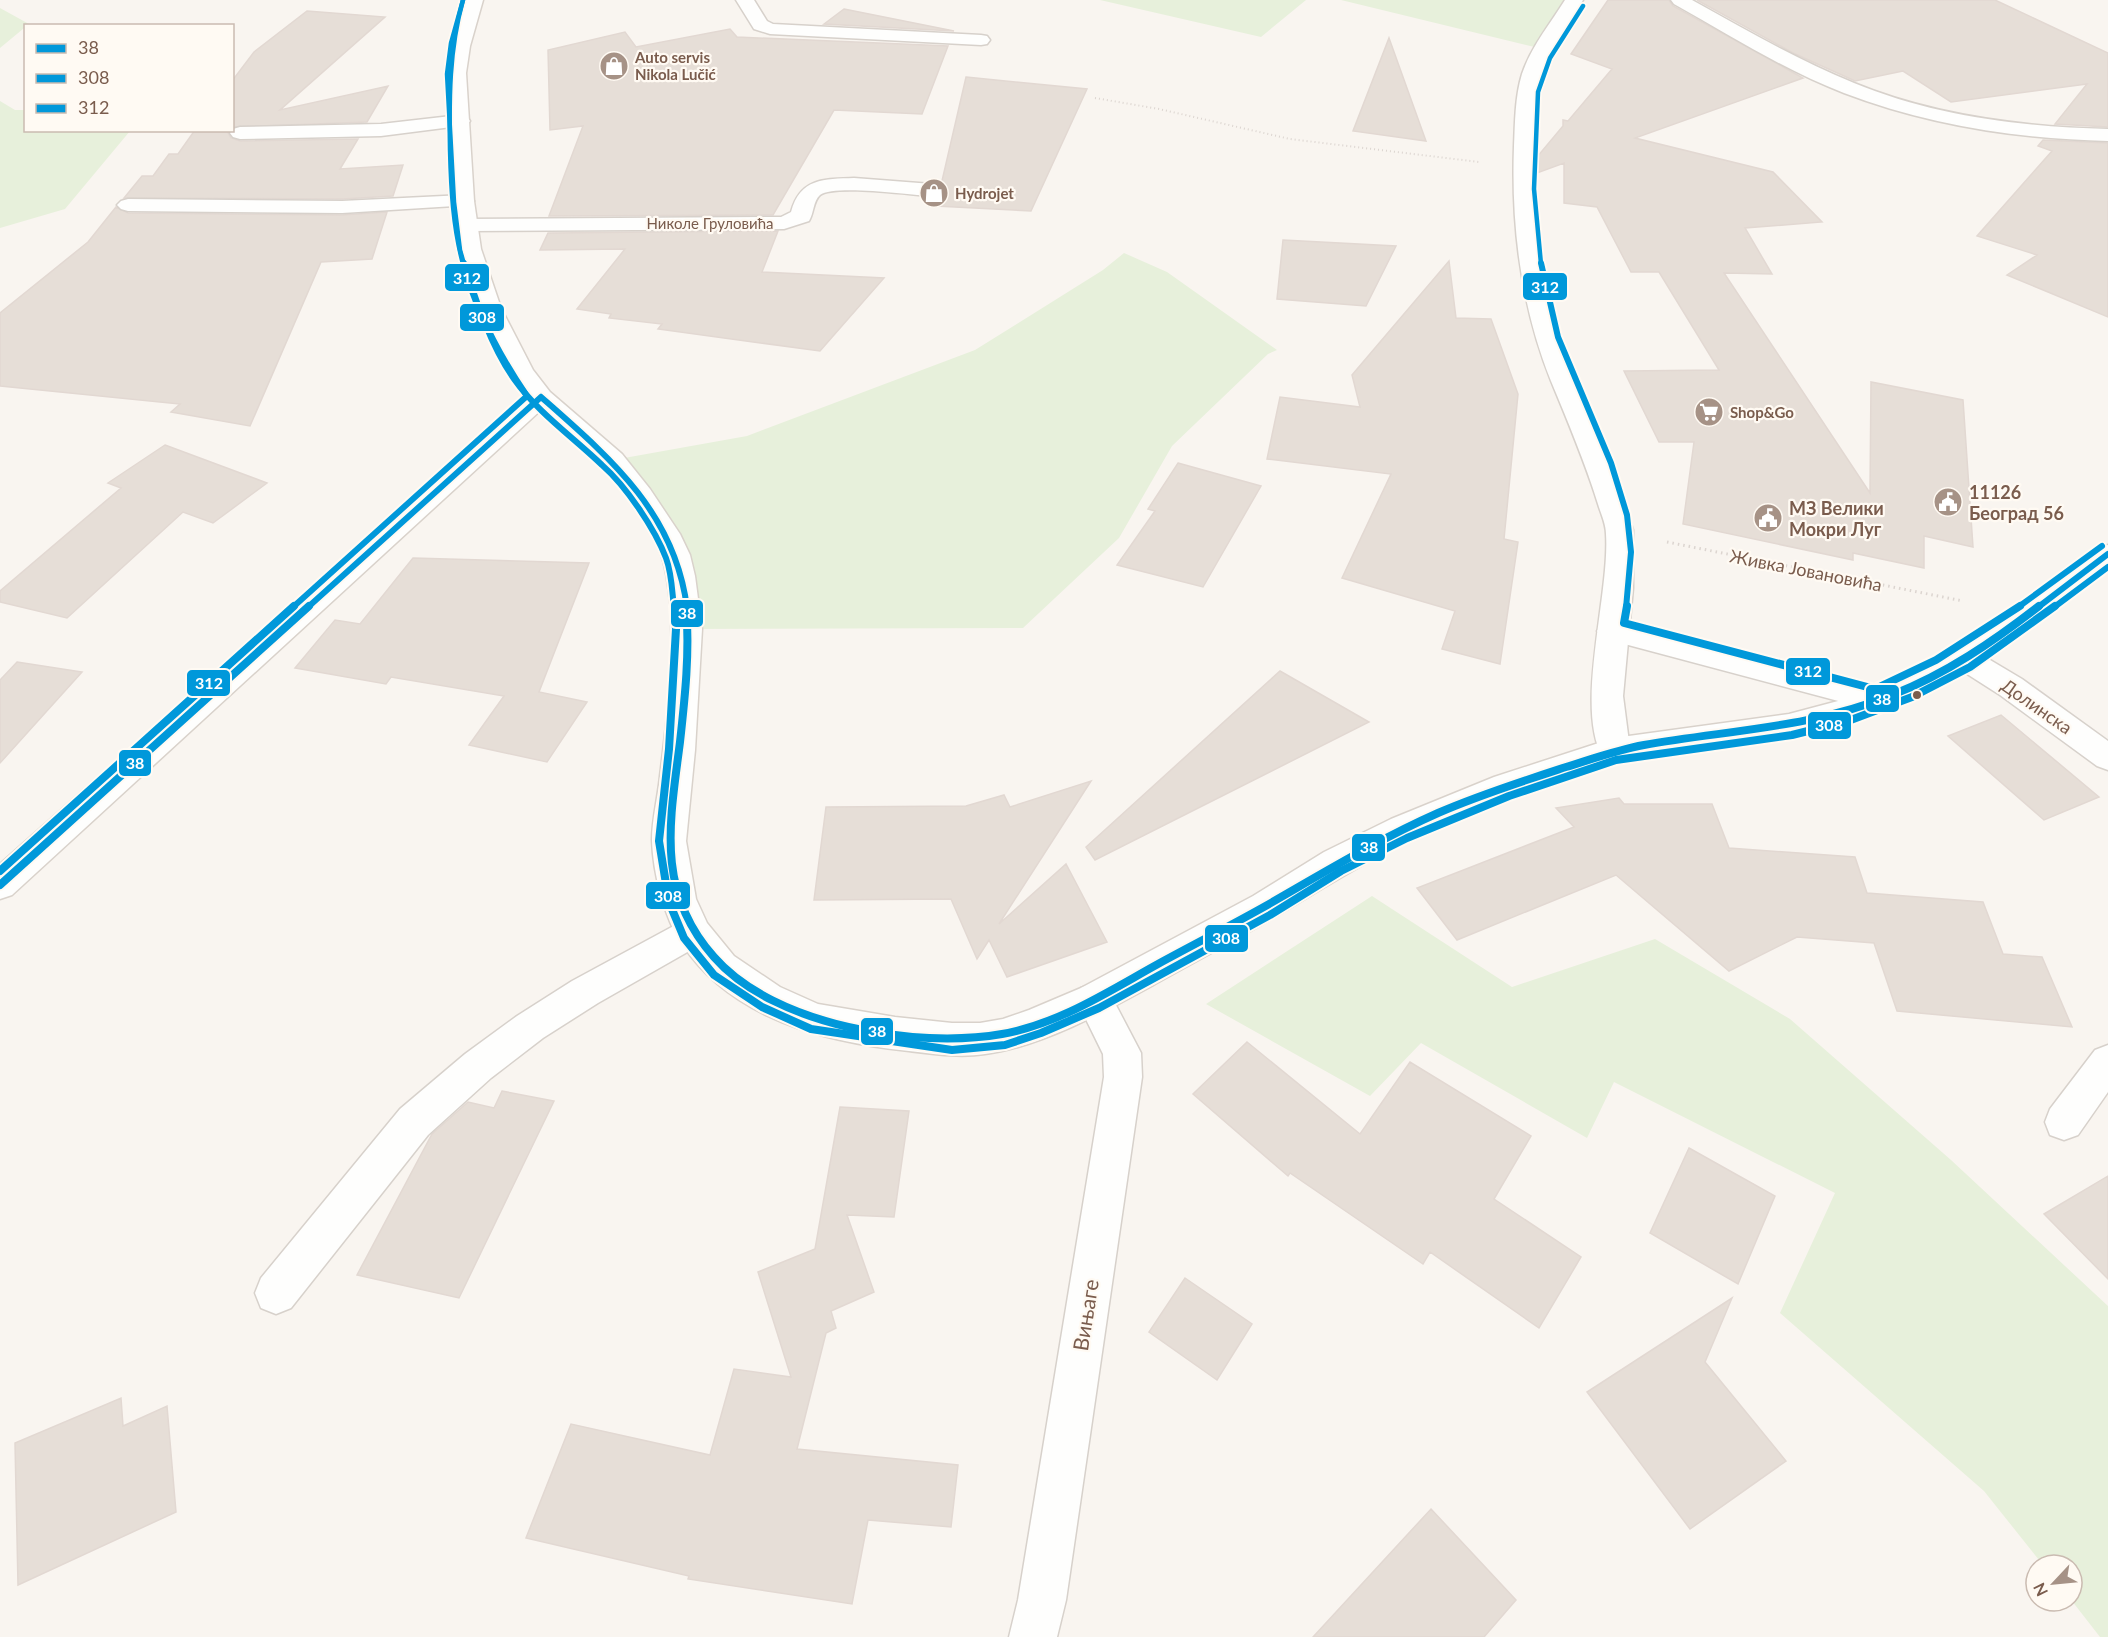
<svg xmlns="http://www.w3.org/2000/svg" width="2108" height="1637" font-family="Lato,sans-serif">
	<rect width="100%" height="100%" fill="#f9f5f0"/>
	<path fill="#e7f0db" d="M 1100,0 L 1306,0 L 1261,37 Z
		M 1341,0 L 1574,0 L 1543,49 Z
		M 0,8 L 29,24 L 0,48 Z
		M 0,101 L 15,110 L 25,110 L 26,130 L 130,131 L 65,209 L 0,228 Z
		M 1124,253 L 1167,272 L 1277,350 L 1268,354 L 1172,446 L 1119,538 L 1023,628 L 687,629 L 681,576 L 613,460 L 747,436 L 975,350 L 1103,270 Z
		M 1372,896 L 1512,987 L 1655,939 L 1790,1019 L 1951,1160 L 2108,1306 L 2108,1637 L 2100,1637 L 2072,1601 L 2072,1565 L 2043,1565 L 1984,1491 L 1780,1313 L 1835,1193 L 1614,1082 L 1587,1138 L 1421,1043 L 1370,1096 L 1206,1004 Z"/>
	<path fill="#e6ded7" stroke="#e2d8d2" stroke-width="1.5" d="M 1608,0 L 1669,0 L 1673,6 L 1803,78 L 1635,138 L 1773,172 L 1822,222 L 1745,228 L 1772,274 L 1724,273 L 1870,493 L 1871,382 L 1963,400 L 1973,547 L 1924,536 L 1924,568 L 1853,553 L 1853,560 L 1683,524 L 1694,442 L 1659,442 L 1624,371 L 1719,370 L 1659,272 L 1631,272 L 1597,207 L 1564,203 L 1564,163 L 1537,173 L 1537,157 L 1563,126 L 1563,120 L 1568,121 L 1612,69 L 1571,54 Z
		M 1697,0 L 1995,0 L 2108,53 L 2108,127 L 2055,124 L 2087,84 L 1951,102 L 1903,71 L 1855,81 L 1793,53 Z
		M 844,9 L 954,31 L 824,24 Z
		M 307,11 L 385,17 L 280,110 L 388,86 L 367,122 L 232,127 L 232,81 L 254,52 Z
		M 730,29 L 737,37 L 948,46 L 922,114 L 834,110 L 773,215 L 549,216 L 583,126 L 550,130 L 548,50 L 625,32 L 636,47 Z
		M 1389,38 L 1426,141 L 1353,131 Z
		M 966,77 L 1087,89 L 1031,211 L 936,206 L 938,197 L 944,190 L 941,185 Z
		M 195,130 L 229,130 L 228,133 L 231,138 L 240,141 L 358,139 L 340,169 L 403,165 L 393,196 L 342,199 L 124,198 L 142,176 L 153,176 L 169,154 L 178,154 Z
		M 2043,140 L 2108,143 L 2108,317 L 2007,275 L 2037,255 L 1977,236 L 2052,151 L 2038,146 Z
		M 116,207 L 128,213 L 342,215 L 387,212 L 372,259 L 321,262 L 250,426 L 171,412 L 180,404 L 0,386 L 0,313 L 88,242 Z
		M 778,231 L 762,272 L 884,278 L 820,351 L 658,329 L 662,324 L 609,318 L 611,314 L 577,309 L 625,249 L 540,250 L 548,233 Z
		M 1283,240 L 1396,246 L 1366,306 L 1277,299 Z
		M 1449,261 L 1456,318 L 1491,319 L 1518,394 L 1504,539 L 1518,542 L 1500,664 L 1442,649 L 1455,611 L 1342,578 L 1391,474 L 1267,459 L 1280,397 L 1360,407 L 1352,375 Z
		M 165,445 L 267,483 L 213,523 L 183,512 L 67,618 L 0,602 L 0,591 L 121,488 L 108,483 Z
		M 1178,463 L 1261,486 L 1203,587 L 1117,565 L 1155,511 L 1148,509 Z
		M 413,558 L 589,563 L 539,692 L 587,702 L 547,762 L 469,745 L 504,696 L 391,677 L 386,684 L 295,668 L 335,620 L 360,624 Z
		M 17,662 L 82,672 L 0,763 L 0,680 Z
		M 1280,671 L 1369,722 L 1095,860 L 1086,847 Z
		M 2001,715 L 2099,797 L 2044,820 L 1948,736 Z
		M 1091,781 L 999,924 L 1066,864 L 1107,942 L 1007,977 L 989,940 L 977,959 L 951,899 L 814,900 L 826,807 L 966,806 L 1004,795 L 1010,807 Z
		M 1619,798 L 1624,804 L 1712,804 L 1729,848 L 1855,857 L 1867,893 L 1983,902 L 2003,954 L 2042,957 L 2072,1027 L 1897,1011 L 1874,943 L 1797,937 L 1729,971 L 1616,875 L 1457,940 L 1417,888 L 1574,827 L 1556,808 Z
		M 1247,1042 L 1360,1134 L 1410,1062 L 1531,1136 L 1494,1199 L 1581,1257 L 1539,1328 L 1430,1252 L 1423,1264 L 1290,1173 L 1288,1176 L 1193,1094 Z
		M 502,1091 L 554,1101 L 459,1298 L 357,1275 L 432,1134 L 468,1102 L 494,1108 Z
		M 840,1107 L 909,1111 L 894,1217 L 847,1215 L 874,1292 L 831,1311 L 836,1328 L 826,1333 L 797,1449 L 958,1465 L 951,1527 L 868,1520 L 852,1604 L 688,1579 L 689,1576 L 526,1538 L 571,1424 L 710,1455 L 734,1369 L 791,1377 L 758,1272 L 815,1249 Z
		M 1689,1148 L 1775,1196 L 1738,1284 L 1650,1233 Z
		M 2108,1176 L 2108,1279 L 2044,1214 Z
		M 1185,1278 L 1252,1324 L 1217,1380 L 1149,1332 Z
		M 1732,1298 L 1705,1362 L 1786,1461 L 1690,1529 L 1587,1392 Z
		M 121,1398 L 123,1426 L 167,1406 L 176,1512 L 18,1585 L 15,1443 Z
		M 1431,1509 L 1516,1600 L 1484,1637 L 1313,1637 Z"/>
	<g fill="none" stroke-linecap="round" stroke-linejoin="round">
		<g stroke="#d7d1cb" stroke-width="3">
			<path id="lane" d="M 736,0 L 754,0 L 767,21 L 773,24 L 981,35 L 987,36 L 990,40 L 987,44 L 981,45 L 770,34 L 754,29 Z
				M 460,115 L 467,117 L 470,121 L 467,125 L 381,136 L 240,139 L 233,137 L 230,133 L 233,129 L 240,127 L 381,124 Z
				M 854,178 L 932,184 L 939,186 L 942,190 L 939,194 L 932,196 C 911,195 834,184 820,195 C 813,201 814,213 809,221 L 784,229 L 467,231 L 459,230 L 456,225 L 459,220 L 467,219 L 781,217 L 791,212 C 800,178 824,179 854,178 Z
				M 464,195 L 471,197 L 474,201 L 471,205 L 342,213 L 128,211 L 121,209 L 117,205 L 121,201 L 128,199 L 342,201 Z
				M 1612,621 L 1876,689 L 1887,692 L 1891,700 L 1887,708 L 1876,711 L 1602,638 L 1597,631 L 1602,624 Z
				M 693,917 L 705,922 L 711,932 L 705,942 L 598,1003 L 543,1038 L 491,1078 L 428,1135 L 291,1308 L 276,1314 L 261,1308 L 255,1293 L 261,1278 L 400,1109 L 465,1054 L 517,1016 L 572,981 L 681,922 Z
				M 2108,1045 L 2108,1092 L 2078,1135 L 2064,1140 L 2050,1135 L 2045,1122 L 2050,1109 L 2095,1050 Z"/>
		</g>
		<g stroke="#d7d1cb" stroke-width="3">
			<path id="street" d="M 1565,0 L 1583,0 L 1551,50 L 1538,83 L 1535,112 L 1534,198 L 1545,284 L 1559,339 L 1612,465 L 1633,530 L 1633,588 L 1623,696 L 1630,750 L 1625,758 L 1614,762 L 1603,758 C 1574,707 1610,595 1606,534 C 1606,524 1601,514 1598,504 C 1585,462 1568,422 1551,381 C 1521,306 1511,226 1514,146 C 1515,122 1515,97 1522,74 C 1531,47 1550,24 1565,0 Z
				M 1671,0 L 1692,0 C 1746,30 1798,60 1854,83 C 1934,116 2022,127 2108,129 L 2108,141 C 2018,139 1928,125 1844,93 C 1784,70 1730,35 1674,4 Z
				M 1964,647 L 1975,651 L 2022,679 L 2108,741 L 2108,770 L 2097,766 L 2000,695 L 1953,665 L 1949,658 L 1953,651 Z
				M 1094,983 L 1107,988 L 1141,1053 L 1142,1077 L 1066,1600 L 1057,1637 L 1009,1637 L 1018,1600 L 1104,1077 L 1103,1054 L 1076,999 L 1081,988 Z"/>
		</g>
		<g stroke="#d9d2cb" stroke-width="3">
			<path id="secondary" d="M 465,0 L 483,0 L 470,46 L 466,73 L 474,201 L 481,249 L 501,308 L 533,370 L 550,392 L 622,454 L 650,489 L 680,534 L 690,555 L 695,576 L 702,629 L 695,750 L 686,841 L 696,899 L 707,923 L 734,956 L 780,987 L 818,1004 L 895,1017 L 952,1023 L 980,1023 L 1003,1019 L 1029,1010 L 1081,988 L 1253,896 L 1324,852 L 1391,819 L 1494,777 L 1614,738 L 1789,714 L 1838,701 L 1897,680 L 1935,662 L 1953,651 L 2010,613 L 2098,548 L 2108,545 L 2108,568 C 2049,613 1989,666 1920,695 C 1877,713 1830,729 1785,737 C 1746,744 1706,748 1667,754 C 1649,757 1630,758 1613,762 C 1548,779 1470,810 1410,840 C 1364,862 1322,889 1278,915 C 1238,939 1196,961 1155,984 C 1106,1011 1041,1047 985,1054 C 960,1058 934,1054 909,1051 C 825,1042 731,1019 682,944 C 664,918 653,872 652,840 C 652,819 658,797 660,776 C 667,719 675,659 670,602 C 668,584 666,566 659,549 C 635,491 587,451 541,410 L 12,895 L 0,899 L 0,864 L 528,396 L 510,372 L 477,308 L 459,249 L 454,201 L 448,73 L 452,46 Z"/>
		</g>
		<path stroke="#dcd5d0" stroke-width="2" stroke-dasharray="1 3" stroke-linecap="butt" d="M 1095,98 L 1159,109 L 1290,139 L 1479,162"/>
		<path stroke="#dcd5d0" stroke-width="3" stroke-dasharray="1.5 4" stroke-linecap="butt" d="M 1667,542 L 1963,601"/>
		<use href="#lane" fill="#fefefd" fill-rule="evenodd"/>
		<use href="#street" fill="#fefefd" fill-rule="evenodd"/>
		<use href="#secondary" fill="#fefefd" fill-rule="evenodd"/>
		<g stroke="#fffaf3" stroke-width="10">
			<path id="bus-1-far1" d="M 541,397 C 609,457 675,512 687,608
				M 307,608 L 541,397
				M 2037,608 L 2108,554"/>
		</g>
		<g stroke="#fffaf3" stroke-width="12">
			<path id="bus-1" d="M 686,606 C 690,651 685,697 680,742 C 670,821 655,891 714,957 C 774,1026 916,1049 1002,1034 C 1059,1024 1109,991 1158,964 C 1193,945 1228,927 1262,908 C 1320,875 1377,840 1438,813 C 1479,795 1523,781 1566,767 C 1592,759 1617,750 1644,745 C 1728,730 1812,728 1892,695 C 1946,674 1994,641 2039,606
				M 0,885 L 309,606"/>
		</g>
		<g stroke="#fffaf3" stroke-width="8">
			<path id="bus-2-far2" d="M 463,0 L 451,43 L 447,74 L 454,202 L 460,250 L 464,264"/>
		</g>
		<g stroke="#fffaf3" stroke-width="10">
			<path id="bus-2-far1" d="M 464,263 C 476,301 491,347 514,379 C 538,413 573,437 602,465 C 626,486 655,529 666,558 C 672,574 672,591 674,608
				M 2053,608 L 2108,567"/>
		</g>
		<g stroke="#fffaf3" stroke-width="12">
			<path id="bus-2" d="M 674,606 L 676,629 L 669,749 L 659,841 L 669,902 L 684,938 L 714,975 L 762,1007 L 811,1029 L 952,1050 L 1005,1045 L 1041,1033 L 1099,1008 L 1270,915 L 1341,871 L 1407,838 L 1509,796 L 1616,760 L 1792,735 L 1848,721 L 1912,697 L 1970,667 L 2055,606"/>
		</g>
		<g stroke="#fffaf3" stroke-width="8">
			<path id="bus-3-far2" d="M 463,0 C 449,50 449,99 450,150 C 451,189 453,227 463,264
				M 1541,264 L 1534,189 L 1538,92 L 1550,58 L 1583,6"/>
		</g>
		<g stroke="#fffaf3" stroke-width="10">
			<path id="bus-3-far1" d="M 1541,263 L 1558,337 L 1611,463 L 1627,515 L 1631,552 L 1626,608
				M 292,608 L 527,396 C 499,355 476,311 463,263
				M 2017,608 L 2102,546"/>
		</g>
		<g stroke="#fffaf3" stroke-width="12">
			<path id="bus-3" d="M 1627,606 L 1624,623 L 1875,689 L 1936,660 L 2020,606
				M 0,871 L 294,606"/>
		</g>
		<use href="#bus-1-far1" stroke="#0098da" stroke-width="6"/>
		<use href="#bus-1" stroke="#0098da" stroke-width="8"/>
		<use href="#bus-2-far2" stroke="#0098da" stroke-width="4.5"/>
		<use href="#bus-2-far1" stroke="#0098da" stroke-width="6"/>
		<use href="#bus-2" stroke="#0098da" stroke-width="8"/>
		<use href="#bus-3-far2" stroke="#0098da" stroke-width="4.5"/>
		<use href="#bus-3-far1" stroke="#0098da" stroke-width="6"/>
		<use href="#bus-3" stroke="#0098da" stroke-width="8"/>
	</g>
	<defs>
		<g id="shop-disc" transform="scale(1.5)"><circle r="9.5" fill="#a69286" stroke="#fffaf3"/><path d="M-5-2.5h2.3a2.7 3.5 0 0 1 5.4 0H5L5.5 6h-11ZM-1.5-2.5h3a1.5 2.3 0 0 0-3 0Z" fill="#fff"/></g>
		<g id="supermarket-disc" transform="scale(1.5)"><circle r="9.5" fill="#a69286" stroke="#fffaf3"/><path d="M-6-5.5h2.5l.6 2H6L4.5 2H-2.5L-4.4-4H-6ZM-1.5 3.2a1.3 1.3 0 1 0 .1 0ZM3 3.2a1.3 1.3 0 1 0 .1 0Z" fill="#fff"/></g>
		<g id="civic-disc" transform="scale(1.5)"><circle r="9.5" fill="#a69286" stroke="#fffaf3"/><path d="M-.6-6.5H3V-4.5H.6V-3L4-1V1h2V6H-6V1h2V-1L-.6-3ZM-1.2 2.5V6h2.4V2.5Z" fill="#fff"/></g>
	</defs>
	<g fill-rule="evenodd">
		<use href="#shop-disc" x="614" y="66"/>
		<use href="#shop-disc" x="934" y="193"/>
		<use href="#supermarket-disc" x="1709" y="412"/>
		<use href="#civic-disc" x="1948" y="502"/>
		<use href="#civic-disc" x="1768" y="518"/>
	</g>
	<circle fill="#7a5c4d" stroke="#fffaf3" stroke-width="2" cx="1917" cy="695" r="5"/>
	<g text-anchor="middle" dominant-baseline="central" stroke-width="4.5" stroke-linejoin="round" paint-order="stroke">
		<g font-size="15" font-weight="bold" fill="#7a5c4d" stroke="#fffaf3" text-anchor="start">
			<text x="635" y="57">Auto servis<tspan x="635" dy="17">Nikola Lučić</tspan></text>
			<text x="955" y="193">Hydrojet</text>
			<text x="1730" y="412">Shop&amp;Go</text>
		</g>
		<g font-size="15" fill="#7a5c4d" stroke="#fffaf3">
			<text x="710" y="223">Николе Груловића</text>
		</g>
		<g font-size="18" font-weight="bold" fill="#7a5c4d" stroke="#fffaf3" text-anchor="start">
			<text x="1969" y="492">11126<tspan x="1969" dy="21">Београд 56</tspan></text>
			<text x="1789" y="508">МЗ Велики<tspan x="1789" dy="21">Мокри Луг</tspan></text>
		</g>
		<g font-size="18" fill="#7a5c4d" stroke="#fffaf3">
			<text transform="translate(1806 570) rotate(11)">Живка Јовановића</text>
			<text transform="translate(2037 706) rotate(35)">Долинска</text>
		</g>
		<g font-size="21" fill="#7a5c4d" stroke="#fffaf3">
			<text transform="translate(1085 1315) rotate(-81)">Вињаге</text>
		</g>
	</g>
	<g stroke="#fffaf3" stroke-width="2">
		<rect x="444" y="263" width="46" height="29" rx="6" fill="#0098da"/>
		<rect x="1522" y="272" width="46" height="29" rx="6" fill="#0098da"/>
		<rect x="459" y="303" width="46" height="29" rx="6" fill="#0098da"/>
		<rect x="670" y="599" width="34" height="29" rx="6" fill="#0098da"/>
		<rect x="1785" y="657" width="46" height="29" rx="6" fill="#0098da"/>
		<rect x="186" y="669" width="45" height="28" rx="6" fill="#0098da"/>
		<rect x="1865" y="684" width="35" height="29" rx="6" fill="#0098da"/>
		<rect x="1807" y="711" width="45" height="29" rx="6" fill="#0098da"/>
		<rect x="118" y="749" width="34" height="28" rx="6" fill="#0098da"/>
		<rect x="1351" y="833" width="35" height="29" rx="6" fill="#0098da"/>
		<rect x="645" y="881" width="46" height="29" rx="6" fill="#0098da"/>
		<rect x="1204" y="924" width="45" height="29" rx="6" fill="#0098da"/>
		<rect x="860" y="1017" width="34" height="29" rx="6" fill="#0098da"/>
	</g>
	<g font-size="16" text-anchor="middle" font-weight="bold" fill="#fff">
		<text x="467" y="284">312</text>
		<text x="1545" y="293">312</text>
		<text x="482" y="323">308</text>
		<text x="687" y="619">38</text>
		<text x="1808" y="677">312</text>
		<text x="209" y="689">312</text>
		<text x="1882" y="705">38</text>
		<text x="1829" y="731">308</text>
		<text x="135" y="769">38</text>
		<text x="1369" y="853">38</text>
		<text x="668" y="902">308</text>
		<text x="1226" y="944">308</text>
		<text x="877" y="1037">38</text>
	</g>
	<rect x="24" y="24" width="210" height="108" fill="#fffaf3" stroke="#cabbb1" stroke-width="1.5"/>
	<rect x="36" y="44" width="30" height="9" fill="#0098da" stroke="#cabbb1" stroke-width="1.5"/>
	<text x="78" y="54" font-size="18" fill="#7a5c4d">38</text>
	<rect x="36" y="74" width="30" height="9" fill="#0098da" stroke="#cabbb1" stroke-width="1.5"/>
	<text x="78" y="84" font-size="18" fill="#7a5c4d">308</text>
	<rect x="36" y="104" width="30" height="9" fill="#0098da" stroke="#cabbb1" stroke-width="1.5"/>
	<text x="78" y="114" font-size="18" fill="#7a5c4d">312</text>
	<g transform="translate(2054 1583) rotate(244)"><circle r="28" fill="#fffaf3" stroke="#cabbb1" stroke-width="1.5"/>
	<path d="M0-4.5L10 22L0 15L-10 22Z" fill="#a69286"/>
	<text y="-9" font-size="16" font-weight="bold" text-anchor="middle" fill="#7a5c4d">N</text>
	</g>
</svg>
